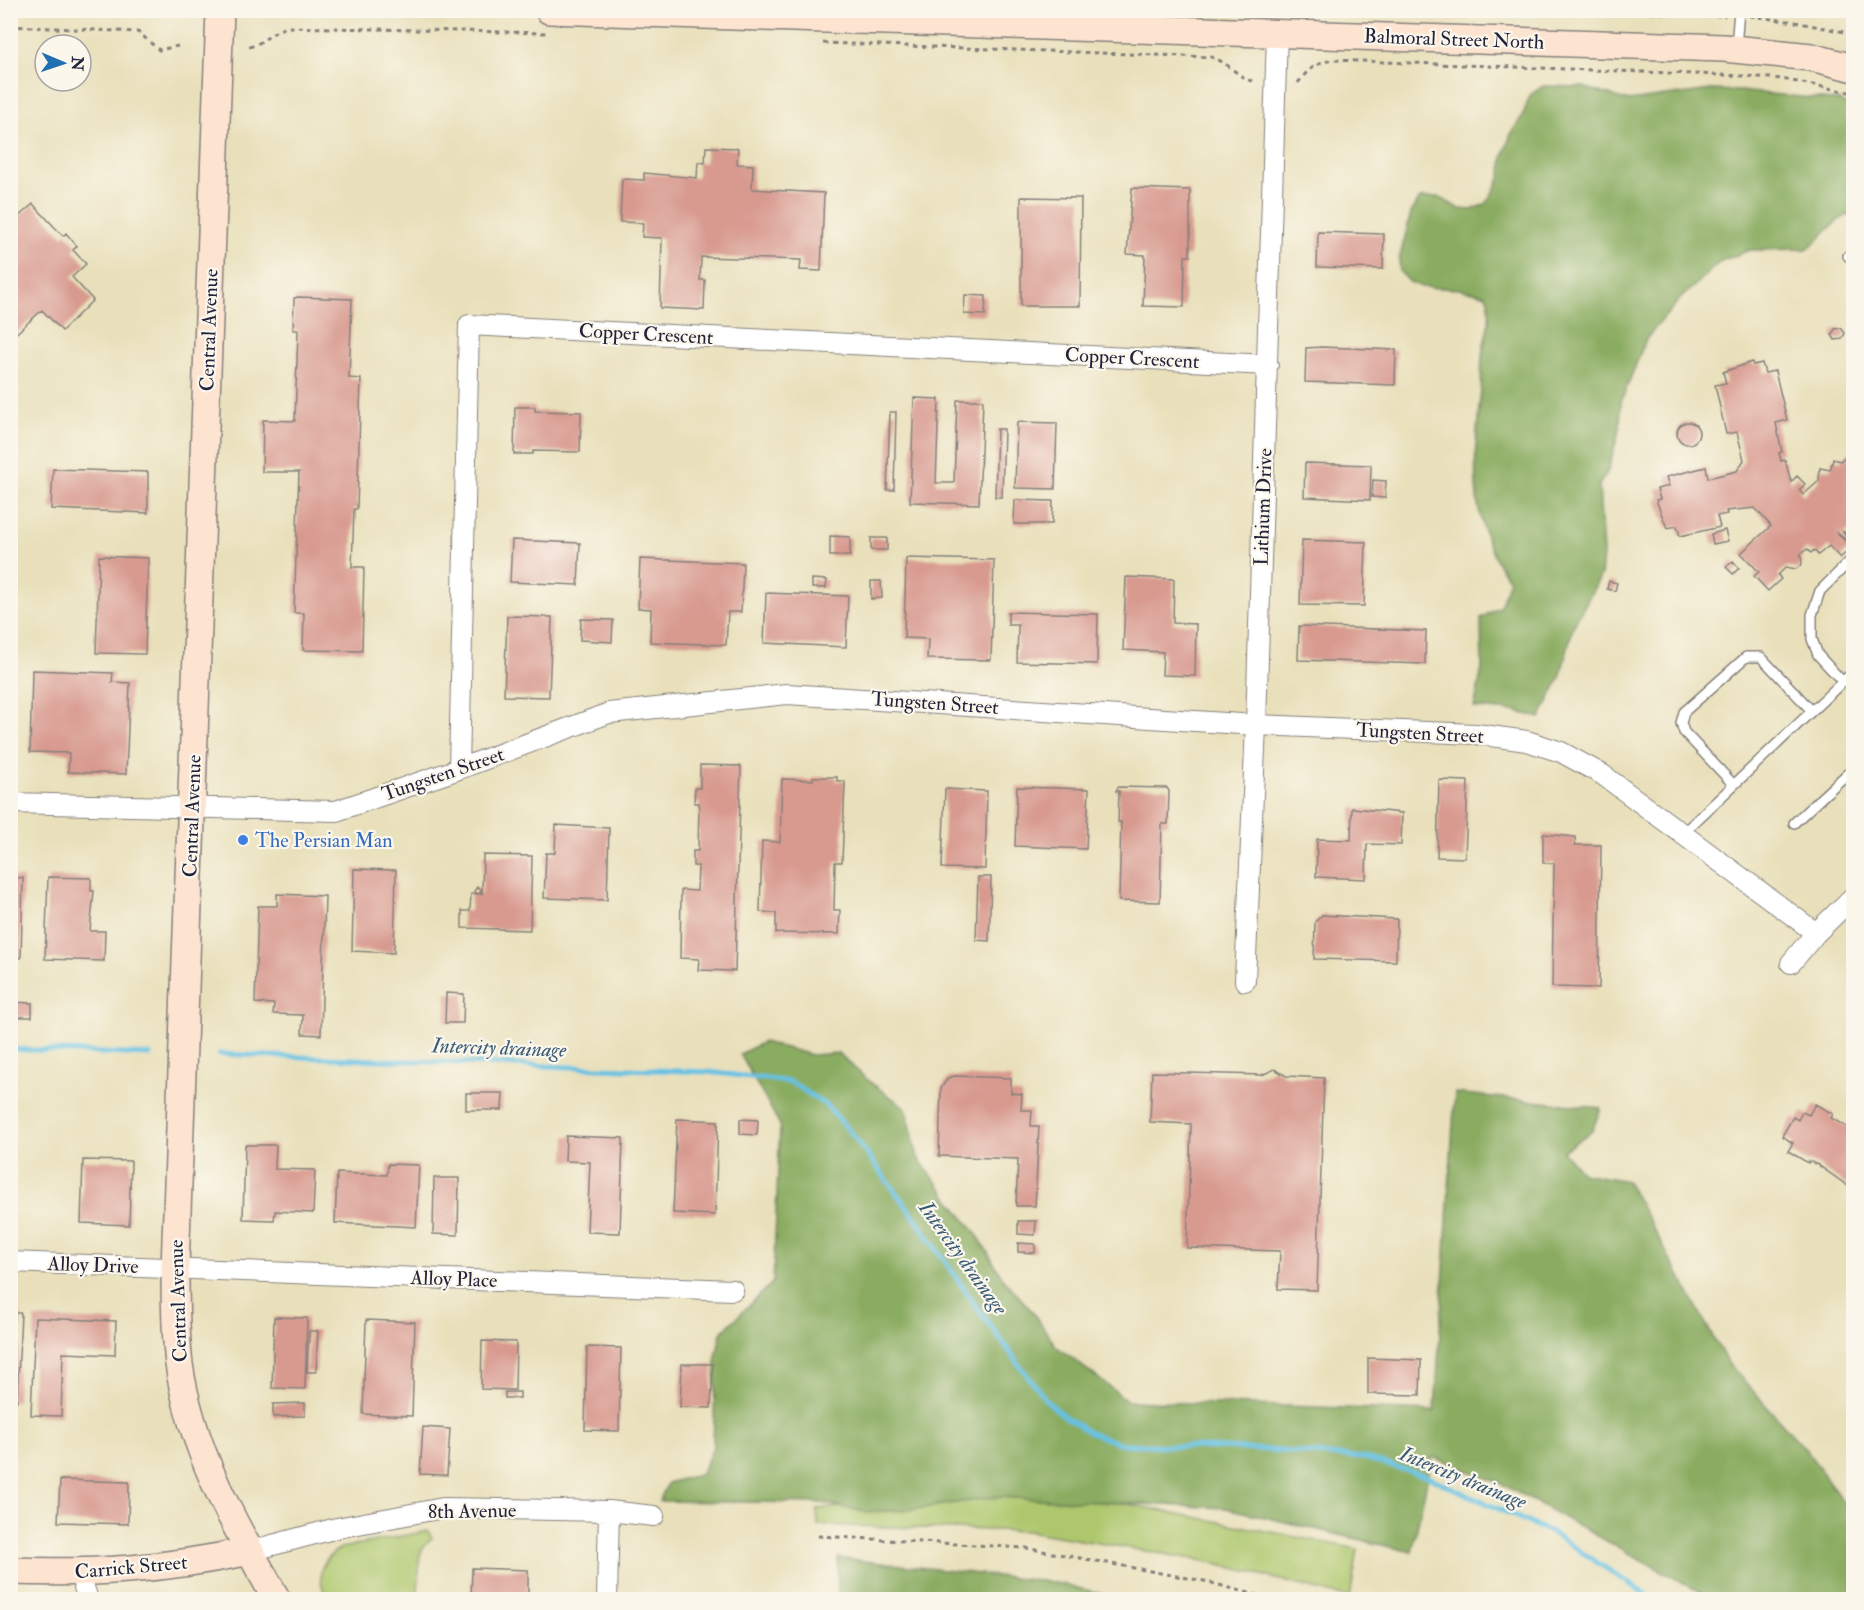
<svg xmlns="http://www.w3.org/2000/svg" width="1864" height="1610" font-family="'IM FELL Double Pica',serif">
	<rect width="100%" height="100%" fill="#fbf7ec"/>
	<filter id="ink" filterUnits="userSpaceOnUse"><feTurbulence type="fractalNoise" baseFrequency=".0167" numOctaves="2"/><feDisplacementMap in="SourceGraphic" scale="12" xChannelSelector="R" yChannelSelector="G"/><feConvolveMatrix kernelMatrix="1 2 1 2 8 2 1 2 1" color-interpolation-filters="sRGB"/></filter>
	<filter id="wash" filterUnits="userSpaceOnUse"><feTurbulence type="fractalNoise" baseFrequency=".008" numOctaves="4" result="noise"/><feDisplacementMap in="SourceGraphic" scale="24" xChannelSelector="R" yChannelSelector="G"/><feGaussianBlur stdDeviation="1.35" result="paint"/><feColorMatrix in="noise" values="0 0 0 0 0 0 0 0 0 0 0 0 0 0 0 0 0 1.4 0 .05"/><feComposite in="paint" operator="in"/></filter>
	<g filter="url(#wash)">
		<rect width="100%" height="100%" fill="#e9e0bb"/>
		<path fill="#aec76d" stroke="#687454" stroke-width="1.5" d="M 957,1496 L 1107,1500 L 1358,1549 L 1350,1598 L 1211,1562 L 1027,1531 L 818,1525 L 817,1509 Z
			M 428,1531 L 432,1538 C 410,1554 424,1577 416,1599 L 328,1599 C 316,1578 318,1561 341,1548 Z"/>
		<path fill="#8aac60" stroke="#56674e" stroke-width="1.5" d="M 1543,86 L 1583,87 L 1629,101 L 1711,90 L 1740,91 L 1841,101 L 1853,109 L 1854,214 C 1834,216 1823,240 1806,249 L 1750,250 L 1721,261 L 1680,299 L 1646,339 L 1621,402 L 1620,428 L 1608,471 L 1599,485 L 1603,554 L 1601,575 L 1573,627 L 1560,678 L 1540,718 L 1515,711 L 1474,708 L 1482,669 L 1481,618 L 1500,607 L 1509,580 C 1466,523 1474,456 1481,390 C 1482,379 1481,368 1482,357 C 1484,335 1495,317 1486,295 L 1460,289 L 1422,287 L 1410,282 L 1400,272 L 1399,260 L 1411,213 L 1420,198 L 1439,197 L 1460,209 L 1472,210 L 1487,203 L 1501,176 L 1503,157 L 1511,134 L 1523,115 L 1530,95 Z
			M 763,1042 L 812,1055 L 838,1053 L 870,1082 L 906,1108 L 918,1158 L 980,1239 L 1002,1277 L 1031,1310 L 1056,1346 L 1128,1401 L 1435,1411 L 1455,1093 L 1601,1108 L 1592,1131 L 1563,1151 L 1582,1173 L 1627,1181 L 1727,1362 L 1807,1451 L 1853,1516 L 1853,1599 L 1713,1599 L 1502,1484 L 1432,1457 L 1412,1552 L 1226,1508 L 996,1497 L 909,1510 L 865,1512 L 823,1503 L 659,1501 L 668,1483 L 701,1474 L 713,1447 L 716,1357 L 721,1333 L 773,1282 L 780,1125 L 740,1054 Z
			M 838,1558 L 1051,1582 L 1126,1599 L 838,1599 Z"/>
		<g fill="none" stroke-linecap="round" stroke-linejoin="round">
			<path stroke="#65c1e3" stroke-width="5" d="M 10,1049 L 150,1055
				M 219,1054 L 709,1072 L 791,1082 L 827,1106 L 847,1128 L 913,1215 L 980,1312 L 1045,1399 L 1065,1417 L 1090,1433 L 1122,1444 L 1269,1450 L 1364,1458 L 1426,1476 L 1554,1534 L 1654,1600"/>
		</g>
		<g id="blocks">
			<path fill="#d89a8f" d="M 706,147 L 738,148 L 737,164 L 753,165 L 752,189 L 824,193 L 821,271 L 800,270 L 801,260 L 701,257 L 700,280 L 705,280 L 704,310 L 660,308 L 662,238 L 642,237 L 643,223 L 620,222 L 622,179 L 644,180 L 644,173 L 697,178 L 698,162 L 705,163 Z
				M 1132,188 L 1190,190 L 1190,256 L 1185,256 L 1184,307 L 1143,306 L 1145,255 L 1127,254 Z
				M 1021,197 L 1081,198 L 1080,306 L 1021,306 Z
				M 33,204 L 63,236 L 66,233 L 77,246 L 73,250 L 86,264 L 72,277 L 93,300 L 62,331 L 42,310 L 10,339 L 10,224 Z
				M 1318,232 L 1384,234 L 1383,269 L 1317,267 Z
				M 965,295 L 986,296 L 985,315 L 964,314 Z
				M 298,297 L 352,299 L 349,378 L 361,379 L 357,509 L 354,509 L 352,567 L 364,567 L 362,651 L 303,650 L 304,613 L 294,613 L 299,472 L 262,472 L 263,420 L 295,421 L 298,330 L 293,330 L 294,298 Z
				M 1841,328 L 1845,333 L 1842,339 L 1835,340 L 1832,335 L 1835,329 Z
				M 1322,347 L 1396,350 L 1395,385 L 1305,382 L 1306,348 Z
				M 1752,362 L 1753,365 L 1762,363 L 1765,373 L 1775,371 L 1787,420 L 1776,423 L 1782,452 L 1779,453 L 1781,461 L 1785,460 L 1791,482 L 1797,476 L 1805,484 L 1799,490 L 1803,495 L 1819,481 L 1820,468 L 1830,470 L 1833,459 L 1840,461 L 1854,449 L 1854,533 L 1843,532 L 1848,537 L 1846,539 L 1836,531 L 1851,548 L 1840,558 L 1829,546 L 1818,555 L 1814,550 L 1811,553 L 1807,549 L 1801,554 L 1802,564 L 1796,569 L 1786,567 L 1778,575 L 1781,579 L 1768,591 L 1754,576 L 1759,572 L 1741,553 L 1771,526 L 1755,508 L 1726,511 L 1727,514 L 1717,516 L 1720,527 L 1680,536 L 1677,526 L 1667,528 L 1656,500 L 1660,499 L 1657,489 L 1669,486 L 1666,477 L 1706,467 L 1708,478 L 1737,471 L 1744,460 L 1737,432 L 1726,434 L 1715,385 L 1726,383 L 1723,372 Z
				M 914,398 L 939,399 L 936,483 L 954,483 L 957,400 L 983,400 L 979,504 L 910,502 Z
				M 515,407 L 535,407 L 535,411 L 581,412 L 580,452 L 533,451 L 533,454 L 514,454 Z
				M 890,412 L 896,412 L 894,490 L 887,490 Z
				M1677 433a11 11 0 1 1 22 0a11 11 0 1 1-22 0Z
				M 1017,422 L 1057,423 L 1055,489 L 1015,488 Z
				M 997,429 L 1004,429 L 1002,497 L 995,497 Z
				M 1305,463 L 1371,465 L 1370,500 L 1304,497 Z
				M 53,469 L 148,472 L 148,513 L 51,509 Z
				M 1373,480 L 1386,481 L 1385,498 L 1372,497 Z
				M 1015,500 L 1053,501 L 1052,524 L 1014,524 Z
				M 1725,530 L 1728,541 L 1713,544 L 1711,534 Z
				M 830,536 L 850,537 L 850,556 L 830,556 Z
				M 871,538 L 887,538 L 887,550 L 871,550 Z
				M 512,540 L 580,543 L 578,585 L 510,582 Z
				M 1302,540 L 1366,542 L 1364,606 L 1300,605 Z
				M 99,556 L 148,558 L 145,654 L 96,653 Z
				M 906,558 L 994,560 L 991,660 L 927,659 L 928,639 L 904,638 Z
				M 640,559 L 743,563 L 741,612 L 728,612 L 726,645 L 650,642 L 651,609 L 638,608 Z
				M 1733,561 L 1739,568 L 1733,574 L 1726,567 Z
				M 1126,577 L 1174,579 L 1173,623 L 1196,624 L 1195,676 L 1162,675 L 1163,652 L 1123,650 Z
				M 812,579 L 827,580 L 826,588 L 812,588 Z
				M 871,581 L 881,581 L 882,598 L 871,599 Z
				M 1609,581 L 1617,583 L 1615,591 L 1607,589 Z
				M 766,593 L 848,596 L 846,647 L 764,643 Z
				M 1008,612 L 1098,614 L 1097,664 L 1017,662 L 1018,625 L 1008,625 Z
				M 507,616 L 552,617 L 549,697 L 504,696 Z
				M 581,619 L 613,620 L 612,642 L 580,640 Z
				M 1299,626 L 1426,631 L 1425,664 L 1298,660 Z
				M 32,670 L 113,673 L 112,682 L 130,683 L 126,774 L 68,772 L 69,753 L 30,752 Z
				M 700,765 L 741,766 L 735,971 L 698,970 L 699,959 L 680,958 L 681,890 L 697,891 L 698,866 L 693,866 L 693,851 L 698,851 L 699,803 L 694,803 L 695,788 L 700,788 Z
				M 813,777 L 837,777 L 837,781 L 845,781 L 842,862 L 835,862 L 834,910 L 840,910 L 839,934 L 776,933 L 776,913 L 760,912 L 762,841 L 780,842 L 782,779 L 813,780 Z
				M 1439,780 L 1468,781 L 1465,858 L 1437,857 Z
				M 1017,787 L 1089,789 L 1086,849 L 1015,846 Z
				M 1118,787 L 1167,788 L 1169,791 L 1168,824 L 1162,824 L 1160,902 L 1119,901 L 1121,822 L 1118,822 L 1119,791 L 1116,791 Z
				M 945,789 L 987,791 L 985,869 L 942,868 Z
				M 1352,808 L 1402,813 L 1401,845 L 1367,844 L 1366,879 L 1316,877 L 1317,839 L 1351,840 Z
				M 556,825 L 609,828 L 607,900 L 544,898 L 546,853 L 555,853 Z
				M 1543,834 L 1575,837 L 1575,845 L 1601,845 L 1599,988 L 1552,987 L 1554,863 L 1543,863 Z
				M 483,855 L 532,856 L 530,930 L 462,928 L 462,911 L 470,911 L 471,894 L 482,894 L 482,891 L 478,894 L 474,891 L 477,887 L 482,891 Z
				M 354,869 L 396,870 L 394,953 L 352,951 Z
				M 10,877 L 23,878 L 21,958 L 10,957 Z
				M 48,877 L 91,878 L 91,891 L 94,891 L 90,931 L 105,931 L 104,961 L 45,959 Z
				M 978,877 L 991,877 L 989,941 L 976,940 Z
				M 277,894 L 325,896 L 321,1035 L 302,1034 L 303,1015 L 273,1014 L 274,1004 L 255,1003 L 258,906 L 277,906 Z
				M 1322,915 L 1397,919 L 1396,961 L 1314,959 L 1315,922 Z
				M 446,993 L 464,994 L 463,1023 L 445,1023 Z
				M 10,1002 L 32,1003 L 32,1017 L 10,1017 Z
				M 1275,1069 L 1286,1076 L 1324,1078 L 1317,1290 L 1278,1289 L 1280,1251 L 1187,1248 L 1191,1124 L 1150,1122 L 1152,1072 L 1262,1075 Z
				M 955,1076 L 1011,1078 L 1011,1093 L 1022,1094 L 1021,1110 L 1032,1110 L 1031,1126 L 1039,1126 L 1035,1206 L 1016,1206 L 1018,1159 L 939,1156 L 941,1088 L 948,1078 Z
				M 466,1093 L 503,1093 L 502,1110 L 466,1110 Z
				M 1815,1104 L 1833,1114 L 1831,1118 L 1854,1131 L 1854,1186 L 1851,1188 L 1818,1165 L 1809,1161 L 1808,1163 L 1788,1151 L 1793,1143 L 1782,1136 L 1793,1117 L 1798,1120 L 1802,1112 L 1809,1115 Z
				M 677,1119 L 718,1121 L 715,1215 L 673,1213 Z
				M 740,1119 L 758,1120 L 757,1135 L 740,1134 Z
				M 566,1136 L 623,1138 L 620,1233 L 587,1232 L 590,1162 L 565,1161 Z
				M 245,1145 L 276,1145 L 275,1169 L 315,1170 L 313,1213 L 275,1211 L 274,1220 L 243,1219 Z
				M 10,1151 L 14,1151 L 12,1183 L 10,1183 Z
				M 83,1160 L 131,1161 L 129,1225 L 81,1223 Z
				M 388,1164 L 419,1165 L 416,1227 L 335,1223 L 337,1173 L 387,1175 Z
				M 434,1178 L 459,1178 L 458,1235 L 433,1234 Z
				M 1018,1221 L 1036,1221 L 1035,1235 L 1018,1234 Z
				M 1018,1243 L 1035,1244 L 1035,1253 L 1018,1252 Z
				M 10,1313 L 21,1313 L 17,1401 L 10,1401 Z
				M 274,1317 L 307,1318 L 305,1389 L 272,1388 Z
				M 35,1318 L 116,1321 L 115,1355 L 63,1353 L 61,1416 L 31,1415 Z
				M 366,1320 L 415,1322 L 412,1416 L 363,1414 Z
				M 309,1331 L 318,1331 L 316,1372 L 307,1372 Z
				M 482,1341 L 516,1342 L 515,1390 L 481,1389 Z
				M 587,1347 L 621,1348 L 619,1431 L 585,1430 Z
				M 1368,1358 L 1421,1360 L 1420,1395 L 1368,1394 Z
				M 682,1364 L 713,1364 L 711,1408 L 680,1407 Z
				M 505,1392 L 520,1392 L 520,1398 L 505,1398 Z
				M 305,1403 L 305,1416 L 273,1417 L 273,1404 Z
				M 423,1427 L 450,1429 L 447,1475 L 420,1474 Z
				M 60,1480 L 129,1482 L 128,1524 L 58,1522 Z
				M 472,1568 L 528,1570 L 528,1600 L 471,1600 Z"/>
		</g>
	</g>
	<g filter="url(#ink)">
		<use href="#blocks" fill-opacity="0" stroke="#86817b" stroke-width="1.5"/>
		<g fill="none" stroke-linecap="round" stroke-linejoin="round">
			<g stroke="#86817b" stroke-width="12">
				<path id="lane" d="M 1736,47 L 1739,10
					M 1848,256 L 1854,255
					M 1842,681 L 1818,655 L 1812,639 L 1812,615 L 1820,591 L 1854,557
					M 1733,784 L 1684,732 L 1681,723 L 1684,712 L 1746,657 L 1761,657 L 1811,710
					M 1794,823 L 1847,774 L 1854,771
					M 1682,834 L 1854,671"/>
			</g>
			<g stroke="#86817b" stroke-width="22">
				<path id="street" d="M 459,769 L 469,325 L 1268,365
					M 10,803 L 336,811 L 459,769 L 609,713 L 787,694 L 1256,725 L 1476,734 L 1527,741 L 1561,752 L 1603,775 L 1816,933
					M 1791,963 L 1816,933 L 1854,896
					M 1245,981 L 1256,725 L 1277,32
					M 10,1262 L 733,1290
					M 250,1551 L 337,1528 L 443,1508 L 609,1511 L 654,1516
					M 80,1574 L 88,1600
					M 607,1600 L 609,1511"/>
			</g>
			<g stroke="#86817b" stroke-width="30">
				<path id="secondary" d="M 220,10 L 175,1268 C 175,1300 175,1332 179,1364 C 191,1450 235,1526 277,1600
					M 549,10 L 1724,48 L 1811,57 L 1854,68
					M 10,1571 C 97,1574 165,1569 250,1551"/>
			</g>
			<path stroke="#86817b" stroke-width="3" stroke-dasharray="4.5 4.5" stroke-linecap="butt" d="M 1589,10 L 1725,16
				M 1750,16 L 1795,22 L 1854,34
				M 10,26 L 138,32 L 159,50 L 178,46
				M 823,43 L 1211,57 C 1228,62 1241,80 1253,81
				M 249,47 C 264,43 272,31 287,27 L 547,33
				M 1298,83 C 1307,70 1319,61 1334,60 L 1746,76 L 1782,79 L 1854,93
				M 818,1536 L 1026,1548 L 1204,1581 L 1275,1600"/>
			<use href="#lane" stroke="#fff" stroke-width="9"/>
			<use href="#street" stroke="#fff" stroke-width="20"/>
			<use href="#secondary" stroke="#fde4d1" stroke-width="27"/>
		</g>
	</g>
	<circle fill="#3f7fe0" stroke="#fbf7ec" stroke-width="2" cx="243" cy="840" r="6"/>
	<g text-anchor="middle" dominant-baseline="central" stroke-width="4.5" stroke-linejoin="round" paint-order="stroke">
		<g font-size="20" fill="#22223b" stroke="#fbf7ec">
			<text transform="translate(1454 39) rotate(2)">Balmoral Street North</text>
			<text transform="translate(209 330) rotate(-88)">Central Avenue</text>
			<text transform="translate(646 334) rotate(3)">Copper Crescent</text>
			<text transform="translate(1132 358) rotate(3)">Copper Crescent</text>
			<text transform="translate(1263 507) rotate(-88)">Lithium Drive</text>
			<text transform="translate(935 703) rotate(4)">Tungsten Street</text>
			<text transform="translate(1420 733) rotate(3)">Tungsten Street</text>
			<text transform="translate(443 774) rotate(-19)">Tungsten Street</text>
			<text transform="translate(192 816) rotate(-88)">Central Avenue</text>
			<text transform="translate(93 1265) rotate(2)">Alloy Drive</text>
			<text transform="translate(454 1279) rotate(2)">Alloy Place</text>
			<text transform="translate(178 1301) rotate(-92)">Central Avenue</text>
			<text transform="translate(472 1511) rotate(-1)">8th Avenue</text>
			<text transform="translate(131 1567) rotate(-5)">Carrick Street</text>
		</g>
		<g font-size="20" fill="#366cbe" stroke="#fbf7ec" text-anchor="start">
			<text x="255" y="840">The Persian Man</text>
		</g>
		<g font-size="21" font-style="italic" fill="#395a76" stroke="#fbf7ec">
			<text transform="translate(499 1048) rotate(2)">Intercity drainage</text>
			<text transform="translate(963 1258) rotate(54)">Intercity drainage</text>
			<text transform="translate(1463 1478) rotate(22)">Intercity drainage</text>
		</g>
	</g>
	<rect width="1864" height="1610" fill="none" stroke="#fbf7ec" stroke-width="36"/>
	<g transform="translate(63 63) rotate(92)"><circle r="28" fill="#fbf7ec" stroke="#a4a2a5" stroke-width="1.5"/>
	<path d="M0-4.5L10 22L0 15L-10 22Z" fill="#1f6fb2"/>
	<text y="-9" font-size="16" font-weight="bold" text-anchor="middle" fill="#22223b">N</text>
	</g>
</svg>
